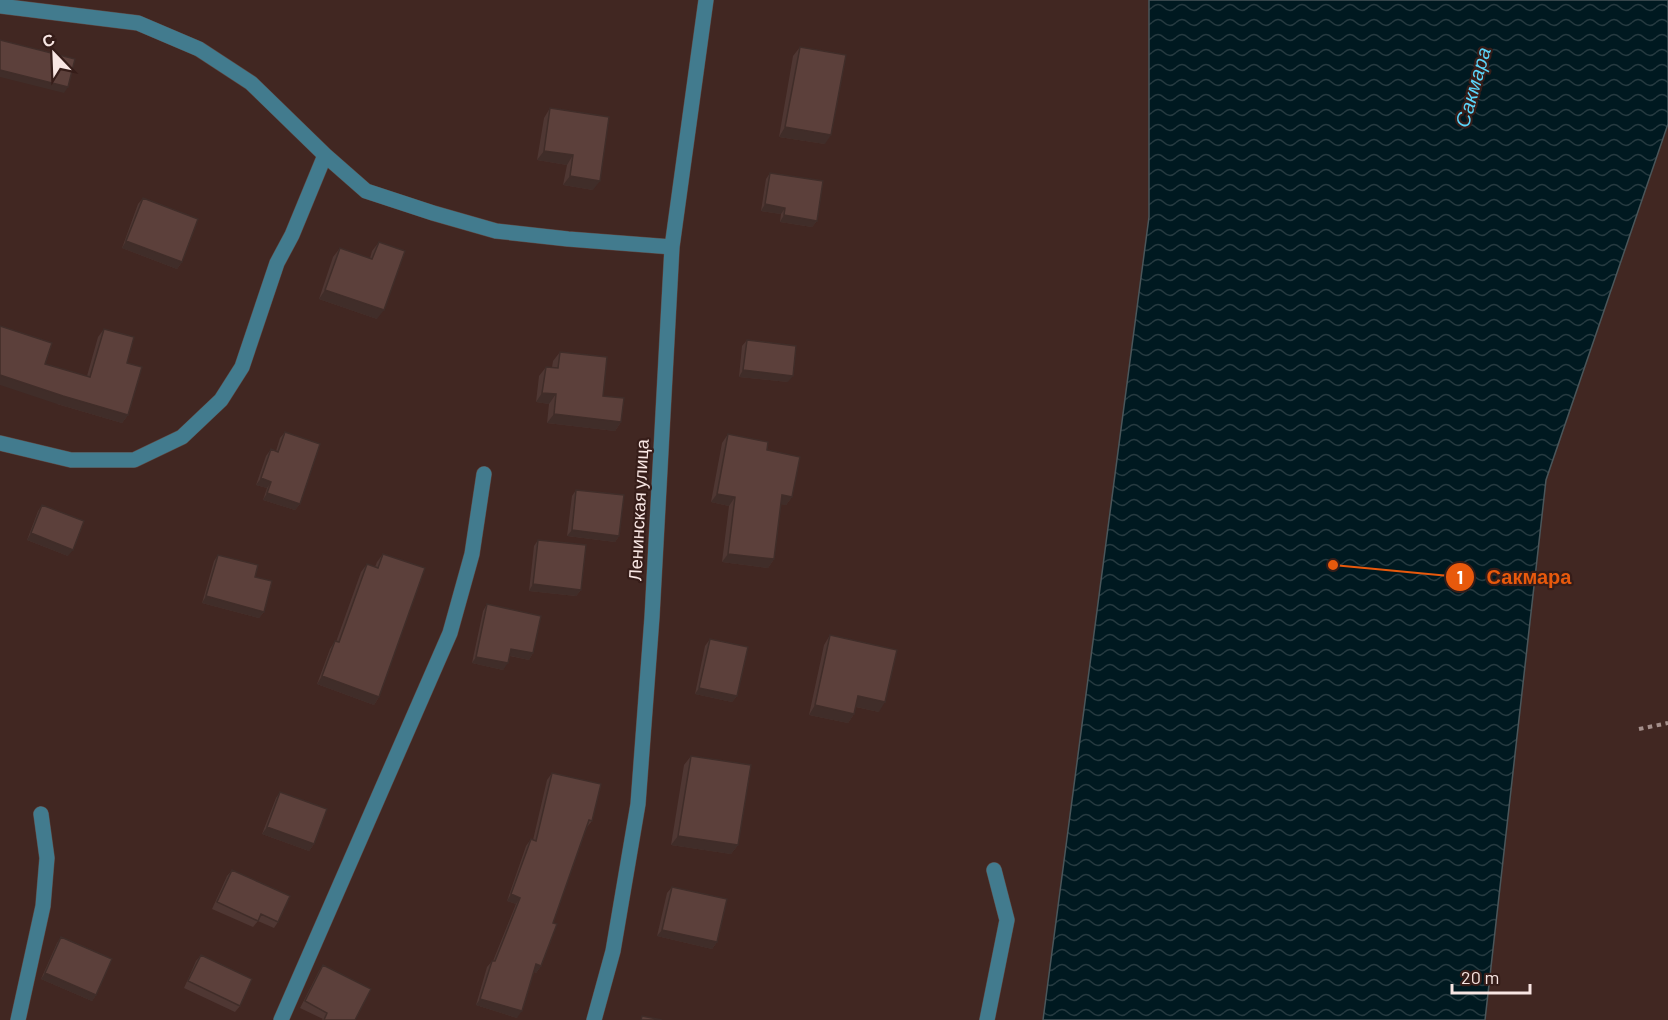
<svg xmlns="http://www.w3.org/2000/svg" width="1668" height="1020" font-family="Barlow,sans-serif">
	<defs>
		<pattern id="water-waves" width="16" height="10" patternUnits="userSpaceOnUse" patternTransform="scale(1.5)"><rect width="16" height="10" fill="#001920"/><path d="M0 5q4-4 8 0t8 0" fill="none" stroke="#263a40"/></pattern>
	</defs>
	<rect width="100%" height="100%" fill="#412722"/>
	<path fill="url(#water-waves)" stroke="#4a565a" stroke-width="1.5" d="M 1149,0 L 1668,0 L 1668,124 L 1546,480 L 1485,1020 L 1043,1020 L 1149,217 Z"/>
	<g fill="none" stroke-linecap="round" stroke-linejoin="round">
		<g stroke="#5e4641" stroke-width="16">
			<path id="minor" d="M 0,6 L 138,23 L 199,49 L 251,83 L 325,155 L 366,191 L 433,213 L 496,231 L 568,239 L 672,247
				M 0,443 L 71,460 L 134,460 L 182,437 L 221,400 L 242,367 L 277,263 L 292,235 L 325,155
				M 18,1020 L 43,906 L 47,858 L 41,814
				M 281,1020 L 450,633 L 472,554 L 484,474
				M 594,1020 L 613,951 L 638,804 L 652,617 L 672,247 L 706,0
				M 987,1020 L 1007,920 L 994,870"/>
		</g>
		<path stroke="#a48f8b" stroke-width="4" stroke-dasharray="4.5 4.5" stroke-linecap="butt" d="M 1639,729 L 1668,723"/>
		<use href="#minor" stroke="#427b8e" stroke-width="15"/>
	</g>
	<path fill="#4f3733" d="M 800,47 L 825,144 L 779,137 L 793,56 Z
		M 550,108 L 593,190 L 563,185 L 567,165 L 537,160 L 544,118 Z
		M 770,173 L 817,221 L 812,227 L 780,222 L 781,214 L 761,211 L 766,179 Z
		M 143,198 L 182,262 L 177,269 L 122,248 L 138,204 Z
		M 379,242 L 377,319 L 319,299 L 333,257 L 340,248 L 370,258 L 372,251 Z
		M 104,329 L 127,363 L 128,415 L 122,423 L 57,404 L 45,364 L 87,376 L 98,337 Z
		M 747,340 L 788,382 L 739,377 L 742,346 Z
		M 560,352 L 603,396 L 621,422 L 615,431 L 547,423 L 549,404 L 536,402 L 539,376 L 546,367 L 552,367 L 553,361 Z
		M 285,432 L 300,504 L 295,510 L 263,500 L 267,488 L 256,485 L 266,456 L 271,449 L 276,451 L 280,438 Z
		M 728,434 L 767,450 L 792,497 L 786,505 L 781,504 L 774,559 L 768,568 L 722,562 L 729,506 L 711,502 L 722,443 Z
		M 576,490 L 619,536 L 615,542 L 567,536 L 572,496 Z
		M 42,505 L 68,556 L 27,540 L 38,511 Z
		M 538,540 L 581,590 L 576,596 L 529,591 L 534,546 Z
		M 383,554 L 379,697 L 374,705 L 317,684 L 330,649 L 335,641 L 336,642 L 361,572 L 367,564 L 375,567 L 377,562 Z
		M 218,555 L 255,577 L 264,612 L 259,618 L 202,603 L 214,561 Z
		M 487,604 L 533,653 L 529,660 L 510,656 L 503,670 L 472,663 L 483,611 Z
		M 830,635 L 879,712 L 856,707 L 854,714 L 848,723 L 809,715 L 824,645 Z
		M 710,639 L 737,696 L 732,702 L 695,694 L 705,646 Z
		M 691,756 L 738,845 L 731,854 L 671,845 L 684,765 Z
		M 552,773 L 592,821 L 587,827 L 553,923 L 541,966 L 536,973 L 534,972 L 517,1018 L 476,1005 L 487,967 L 492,961 L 493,961 L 516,904 L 507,901 L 526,846 L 531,839 L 533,840 L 547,780 Z
		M 280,792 L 314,844 L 309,851 L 262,834 L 276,798 Z
		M 232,870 L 278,922 L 274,928 L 258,921 L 253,927 L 212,909 L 227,876 Z
		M 672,887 L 717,942 L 712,949 L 657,936 L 667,893 Z
		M 61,937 L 96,995 L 92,1001 L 41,979 L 57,943 Z
		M 201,955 L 240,1006 L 235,1012 L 184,988 L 196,961 Z
		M 323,965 L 355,1020 L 322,1020 L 323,1019 L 300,1008 L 319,971 Z"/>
	<path fill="#402d29" d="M 0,70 L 68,87 L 64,93 L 0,77 Z
		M 785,127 L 831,135 L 825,144 L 779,137 Z
		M 544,151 L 573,155 L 567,165 L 537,160 Z
		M 570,176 L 600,181 L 593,190 L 563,185 Z
		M 765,204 L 785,208 L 781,214 L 761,211 Z
		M 784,215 L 817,221 L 812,227 L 780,222 Z
		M 126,241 L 182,262 L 177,269 L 122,248 Z
		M 325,290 L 384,310 L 377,319 L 319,299 Z
		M 743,370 L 793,376 L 788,382 L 739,377 Z
		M 0,375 L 128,415 L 122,423 L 57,404 L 0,385 Z
		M 542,393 L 556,394 L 549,404 L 536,402 Z
		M 554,414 L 621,422 L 615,431 L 547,423 Z
		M 261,478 L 271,482 L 267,488 L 256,485 Z
		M 267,493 L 300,504 L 295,510 L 263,500 Z
		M 717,494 L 735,497 L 729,506 L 711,502 Z
		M 782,495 L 792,497 L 786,505 L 776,504 Z
		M 572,530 L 619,536 L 615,542 L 567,536 Z
		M 31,533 L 73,550 L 68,556 L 27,540 Z
		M 728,554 L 774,559 L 768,568 L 722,562 Z
		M 533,584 L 581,590 L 576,596 L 529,591 Z
		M 206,596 L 264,612 L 259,618 L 202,603 Z
		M 511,649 L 533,653 L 529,660 L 507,655 Z
		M 476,657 L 508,663 L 503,670 L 472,663 Z
		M 322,676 L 379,697 L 374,705 L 317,684 Z
		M 699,688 L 737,696 L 732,702 L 695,694 Z
		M 858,696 L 885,702 L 879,712 L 852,706 Z
		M 815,705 L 854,714 L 848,723 L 809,715 Z
		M 267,827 L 314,844 L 309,851 L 262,834 Z
		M 678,836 L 738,845 L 731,854 L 671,845 Z
		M 511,894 L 520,898 L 516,904 L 507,901 Z
		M 662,930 L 717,942 L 712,949 L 657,936 Z
		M 536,964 L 541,966 L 536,973 L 532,971 Z
		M 45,973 L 96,995 L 92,1001 L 41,979 Z
		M 480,999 L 522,1011 L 517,1018 L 476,1005 Z"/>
	<path fill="#5c403b" stroke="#402d29" stroke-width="1.5" d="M 0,40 L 75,59 L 68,87 L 0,70 Z
		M 800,47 L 846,55 L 831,135 L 785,127 Z
		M 550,108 L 609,117 L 600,181 L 570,176 L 573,155 L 544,151 Z
		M 770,173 L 823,181 L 817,221 L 784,215 L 785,208 L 765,204 Z
		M 143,198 L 198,219 L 182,262 L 126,241 Z
		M 379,242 L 405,251 L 384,310 L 325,290 L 340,248 L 372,259 Z
		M 0,326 L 52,343 L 45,364 L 90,377 L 104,329 L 134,337 L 127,363 L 142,367 L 128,415 L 63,396 L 0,375 Z
		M 747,340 L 796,346 L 793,376 L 743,370 Z
		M 560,352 L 607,357 L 603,396 L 624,398 L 621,422 L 554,414 L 556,394 L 542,393 L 546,367 L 558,368 Z
		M 285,432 L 320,444 L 300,504 L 267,493 L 271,482 L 261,478 L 271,449 L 278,452 Z
		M 728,434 L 768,442 L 767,450 L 800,457 L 792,497 L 782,495 L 774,559 L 728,554 L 735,497 L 717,494 Z
		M 576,490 L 624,495 L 619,536 L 572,530 Z
		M 42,505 L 84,521 L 73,550 L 31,533 Z
		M 538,540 L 586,545 L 581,590 L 533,584 Z
		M 383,554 L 425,568 L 379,697 L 322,676 L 335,641 L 339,642 L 367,564 L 378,568 Z
		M 218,555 L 258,565 L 255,577 L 272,581 L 264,612 L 206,596 Z
		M 487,604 L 541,616 L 533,653 L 511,649 L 508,663 L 476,657 Z
		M 830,635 L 897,650 L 885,702 L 858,696 L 854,714 L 815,705 Z
		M 710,639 L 748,647 L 737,696 L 699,688 Z
		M 691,756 L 751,765 L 738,845 L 678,836 Z
		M 552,773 L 601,784 L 592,821 L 589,820 L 553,923 L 557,924 L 541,966 L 536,964 L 522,1011 L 480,999 L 492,961 L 495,961 L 520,898 L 511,894 L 531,839 L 536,841 Z
		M 280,792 L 327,809 L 314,844 L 267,827 Z
		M 232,870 L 290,896 L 278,922 L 261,914 L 258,921 L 217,902 Z
		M 672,887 L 727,899 L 717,942 L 662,930 Z
		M 61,937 L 112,959 L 96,995 L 45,973 Z
		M 201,955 L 252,979 L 240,1006 L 188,981 Z
		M 323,965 L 371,989 L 355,1020 L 324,1020 L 327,1013 L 305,1001 Z
		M 642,1016 L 662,1020 L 641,1020 Z"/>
	<g text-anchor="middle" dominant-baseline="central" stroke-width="4.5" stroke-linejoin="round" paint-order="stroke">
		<g font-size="18" fill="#f8e6e3" stroke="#361d19">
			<text transform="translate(638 510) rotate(-87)">Ленинская улица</text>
		</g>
		<g font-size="20" font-style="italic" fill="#5bd4f8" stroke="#361d19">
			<text transform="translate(1472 87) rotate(-74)">Сакмара</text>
		</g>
	</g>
	<path fill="none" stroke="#e8590c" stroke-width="2" d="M1333 565L1460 577"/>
	<g fill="#e8590c" stroke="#361d19" stroke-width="2">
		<circle cx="1333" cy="565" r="6"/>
		<circle cx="1460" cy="577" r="15"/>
	</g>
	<g font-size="18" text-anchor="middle" font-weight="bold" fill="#fff">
		<text x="1460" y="584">1</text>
	</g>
	<g font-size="20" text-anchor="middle" font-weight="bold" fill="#e8590c" stroke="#361d19" stroke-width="4.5" stroke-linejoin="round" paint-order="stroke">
		<text x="1529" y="584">Сакмара</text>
	</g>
	<g transform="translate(54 54) rotate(337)" stroke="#361d19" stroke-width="4.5" paint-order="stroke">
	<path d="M0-4.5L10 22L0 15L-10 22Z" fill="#f8e6e3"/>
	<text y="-9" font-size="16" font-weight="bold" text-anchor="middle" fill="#f8e6e3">С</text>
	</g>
	<path d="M1452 984v9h78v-9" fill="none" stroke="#f8e6e3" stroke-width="3"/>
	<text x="1461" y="984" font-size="18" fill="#f8e6e3" stroke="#361d19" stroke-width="4.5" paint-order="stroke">20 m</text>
</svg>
